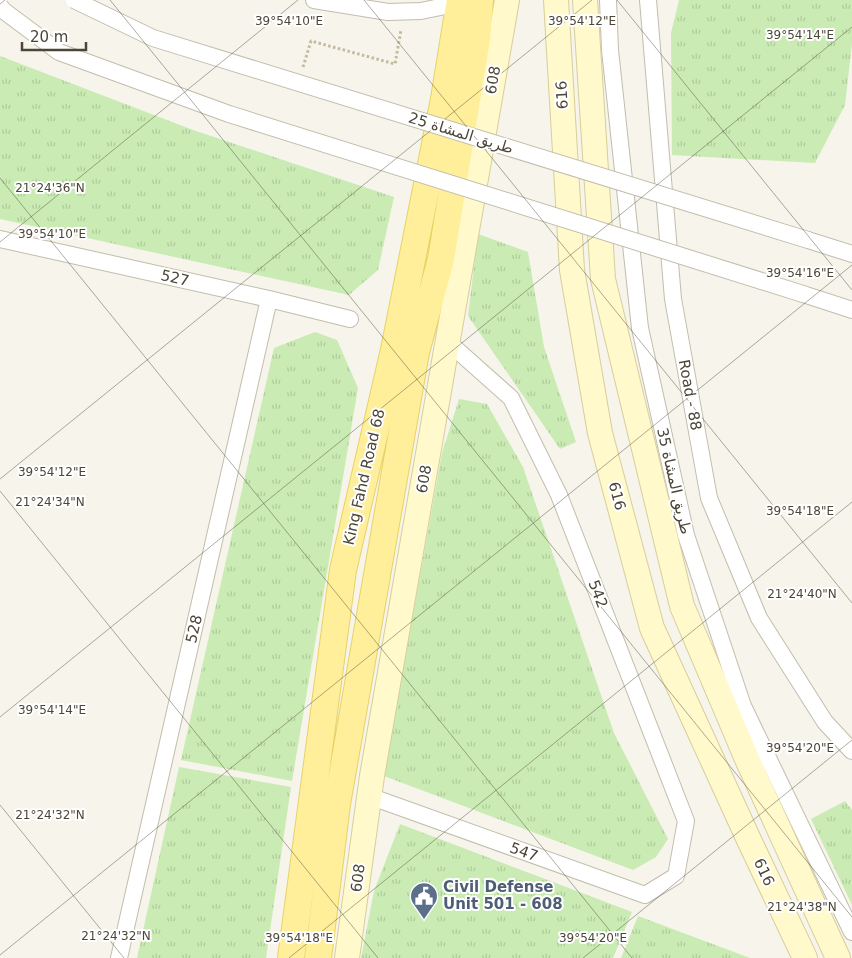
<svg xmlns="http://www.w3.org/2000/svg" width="852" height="958" font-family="'DejaVu Sans',Cairo,sans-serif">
	<defs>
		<pattern id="grass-tufts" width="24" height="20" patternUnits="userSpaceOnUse" patternTransform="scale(1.25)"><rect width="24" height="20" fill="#caebb3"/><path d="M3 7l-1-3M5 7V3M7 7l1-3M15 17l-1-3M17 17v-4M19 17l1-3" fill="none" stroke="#afcb9b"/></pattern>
	</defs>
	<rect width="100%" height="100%" fill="#f6f4eb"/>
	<path fill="url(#grass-tufts)" d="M 679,0 L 852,0 L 852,44 L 845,105 L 815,163 L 672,155 L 671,33 Z
		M 0,56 L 193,130 L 394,197 L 378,270 L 349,295 L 0,219 Z
		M 478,234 L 528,252 L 544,347 L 576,442 L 560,449 L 468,316 Z
		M 315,332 L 337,340 L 358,388 L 292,781 L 181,760 L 274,348 Z
		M 459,399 L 487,404 L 523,467 L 614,733 L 668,839 L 656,857 L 633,870 L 384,776 L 442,453 Z
		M 179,767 L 291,787 L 266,958 L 137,958 Z
		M 845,801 L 852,810 L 852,905 L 811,819 Z
		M 400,824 L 632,912 L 613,958 L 361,958 L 374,891 Z
		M 638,916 L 750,958 L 621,958 Z"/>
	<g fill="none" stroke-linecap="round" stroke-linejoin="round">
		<g stroke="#c2bdad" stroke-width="18">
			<path id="street" d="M 314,0 L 388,12 L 421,11 L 460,3
				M 608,0 L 610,50 L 640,328 L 686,535 L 743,706 L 852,932
				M 648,0 L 673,299 L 709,498 L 759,618 L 825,722 L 852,751
				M 0,239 L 269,299 L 350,319
				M 808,240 L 852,254
				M 803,294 L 852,310
				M 369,796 L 645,895 L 676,876 L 686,821 L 559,495 L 511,398 L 448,342
				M 119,958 L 269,299"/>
		</g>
		<g stroke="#d7ce9a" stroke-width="26">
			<path id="secondary" d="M 556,0 L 572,270 L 600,433 L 652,628 L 749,840 L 805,958
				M 585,0 L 603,279 L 682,606 L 747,759 L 838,958
				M 347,958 L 372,776 L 507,0"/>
		</g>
		<g stroke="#e8d267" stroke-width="28">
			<path id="primary" d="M 291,958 L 343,570 L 394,350 L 444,99 L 460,0
				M 318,958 L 337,804 L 416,352 L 441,259 L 477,39 L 480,0"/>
		</g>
		<path stroke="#c4bb9d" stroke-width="3" stroke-dasharray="2.5 2.5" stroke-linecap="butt" d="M 303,67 L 311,41 L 395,64 L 401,30"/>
		<use href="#street" stroke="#fff" stroke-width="16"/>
		<use href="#secondary" stroke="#fff9cc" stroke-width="24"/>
		<use href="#primary" stroke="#ffef9b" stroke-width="26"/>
		<g stroke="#c2bdad" stroke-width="18" stroke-linecap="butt">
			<path id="street-bridge" d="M 74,0 L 153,38 L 808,240
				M 0,6 L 4,11 L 59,52 L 229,114 L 803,294"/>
		</g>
		<use href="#street-bridge" stroke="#fff" stroke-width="16"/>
	</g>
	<path fill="none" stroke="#4b4638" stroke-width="1" stroke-opacity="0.45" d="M 110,0 L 852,917M 364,0 L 852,603M 617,0 L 852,290M 0,4 L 5,0M 0,178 L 632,958M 0,242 L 298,0M 0,479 L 592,0M 0,491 L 378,958M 0,717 L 852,27M 0,805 L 124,958M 0,955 L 852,265M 289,958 L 852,502M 583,958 L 852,740"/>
	<defs>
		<g id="civic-pin" transform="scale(1.4375)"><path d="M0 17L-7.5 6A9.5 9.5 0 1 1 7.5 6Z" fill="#5c6f8a" stroke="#fff"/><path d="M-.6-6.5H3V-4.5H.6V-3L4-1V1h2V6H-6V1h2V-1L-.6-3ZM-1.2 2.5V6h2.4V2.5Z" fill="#fff"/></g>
	</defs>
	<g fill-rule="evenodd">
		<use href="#civic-pin" x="424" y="896"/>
	</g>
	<g text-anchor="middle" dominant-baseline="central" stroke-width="4" stroke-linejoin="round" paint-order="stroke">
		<g font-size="15" fill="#4b4638" stroke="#fff">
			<text transform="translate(493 80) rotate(-80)">608</text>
			<text transform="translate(562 95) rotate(-93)">616</text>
			<text transform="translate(461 133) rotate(17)">طريق المشاة 25</text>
			<text transform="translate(175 278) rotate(13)">527</text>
			<text transform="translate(690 395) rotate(80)">Road - 88</text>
			<text transform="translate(364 477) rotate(-77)">King Fahd Road 68</text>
			<text transform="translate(424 479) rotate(-80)">608</text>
			<text transform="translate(674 481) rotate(77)">طريق المشاة 35</text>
			<text transform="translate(617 496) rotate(75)">616</text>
			<text transform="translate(598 594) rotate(69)">542</text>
			<text transform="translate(194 629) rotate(-77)">528</text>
			<text transform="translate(524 852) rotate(20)">547</text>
			<text transform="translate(764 872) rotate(65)">616</text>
			<text transform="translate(358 878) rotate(-82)">608</text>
		</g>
		<g font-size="15" font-weight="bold" fill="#4e5e75" stroke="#fff" text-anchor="start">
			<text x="443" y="887">Civil Defense<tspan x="443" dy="17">Unit 501 - 608</tspan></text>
		</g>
	</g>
	<g font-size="12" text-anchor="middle" fill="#4b4638" stroke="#fff" stroke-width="4" stroke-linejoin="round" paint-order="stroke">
		<text x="289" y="25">39°54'10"E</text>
		<text x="582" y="25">39°54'12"E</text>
		<text x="800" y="39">39°54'14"E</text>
		<text x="50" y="192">21°24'36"N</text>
		<text x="52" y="238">39°54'10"E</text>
		<text x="800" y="277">39°54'16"E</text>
		<text x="52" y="476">39°54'12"E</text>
		<text x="50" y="506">21°24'34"N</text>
		<text x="800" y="515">39°54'18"E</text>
		<text x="802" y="598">21°24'40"N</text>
		<text x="52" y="714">39°54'14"E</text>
		<text x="800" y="752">39°54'20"E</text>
		<text x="50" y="819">21°24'32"N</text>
		<text x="802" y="911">21°24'38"N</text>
		<text x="116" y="940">21°24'32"N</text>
		<text x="299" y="942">39°54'18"E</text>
		<text x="593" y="942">39°54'20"E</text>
	</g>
	<path d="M22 42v8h64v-8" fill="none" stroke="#4b4638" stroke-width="2.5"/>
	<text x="30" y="42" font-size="15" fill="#4b4638" stroke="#ffffff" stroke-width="4" paint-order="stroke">20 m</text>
</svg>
